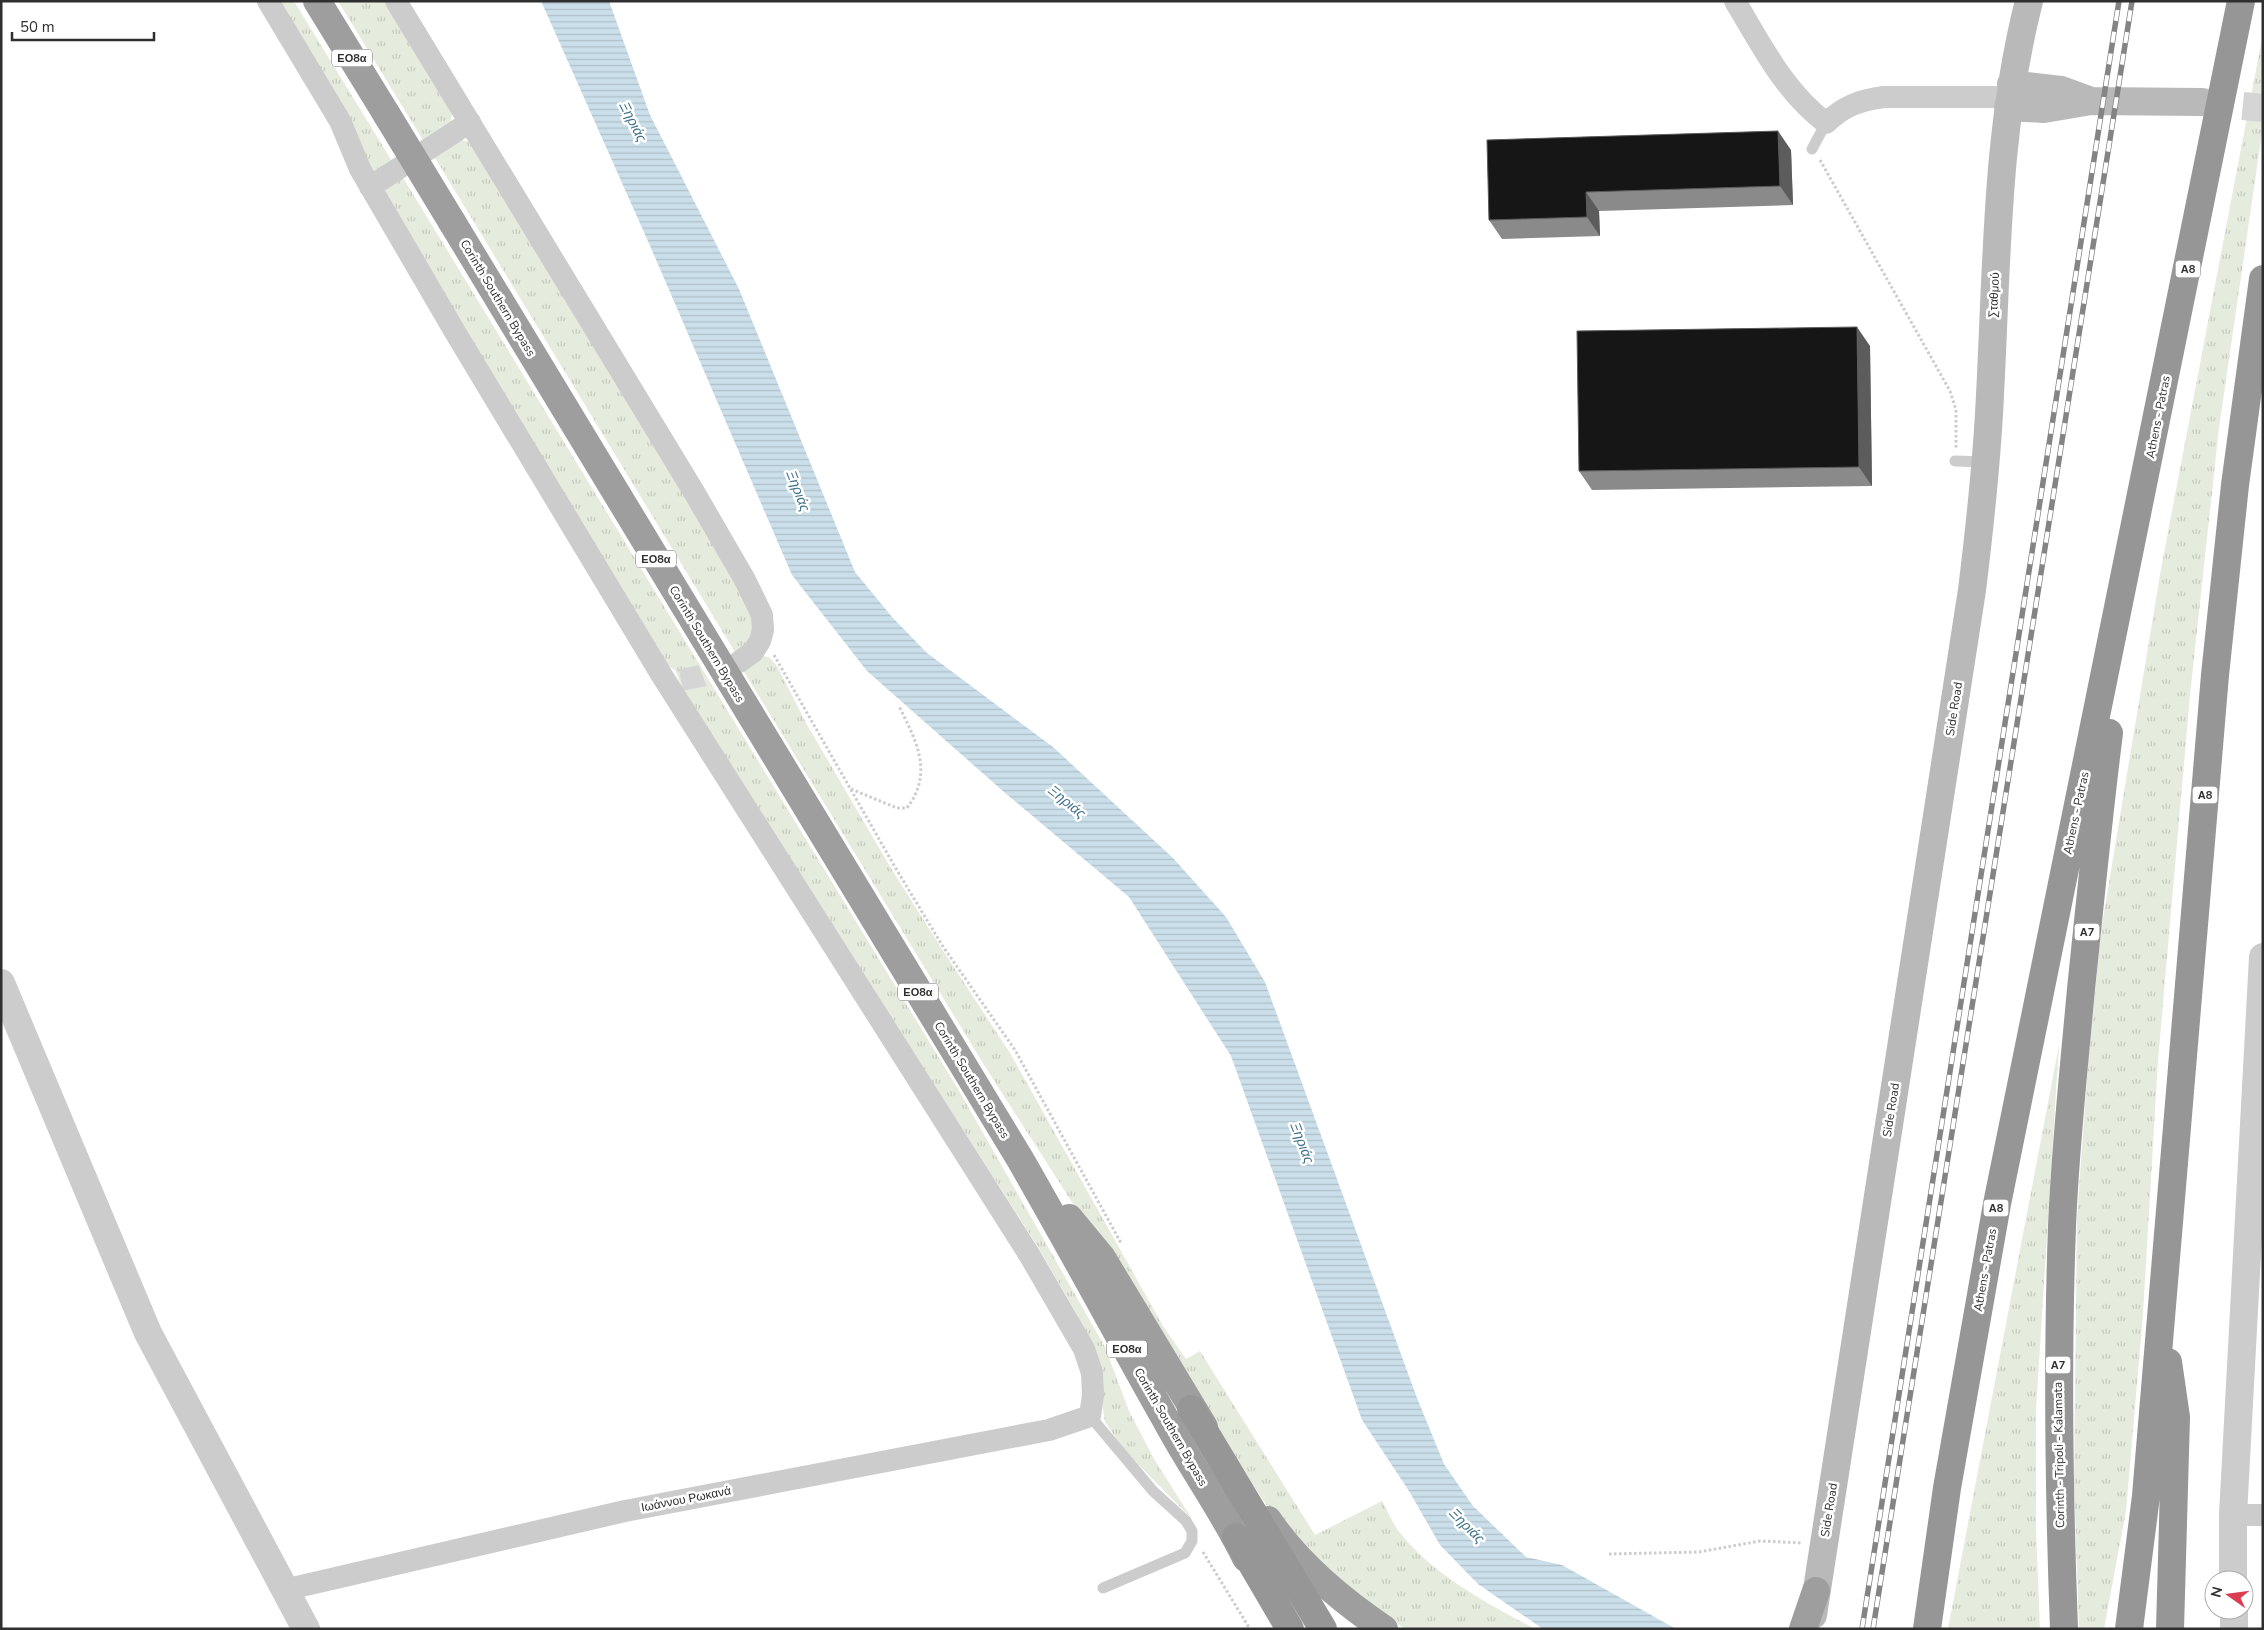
<svg xmlns="http://www.w3.org/2000/svg" width="2264" height="1630" font-family="'Nunito Sans',sans-serif">
	<defs>
		<pattern id="grass-tufts" width="24" height="20" patternUnits="userSpaceOnUse" patternTransform="scale(1.25)"><rect width="24" height="20" fill="#e5ebdd"/><path d="M3 7l-1-3M5 7V3M7 7l1-3M15 17l-1-3M17 17v-4M19 17l1-3" fill="none" stroke="#c5cabe"/></pattern>
		<pattern id="water-rules" width="6" height="5" patternUnits="userSpaceOnUse" patternTransform="scale(1.25)"><rect width="6" height="5" fill="#cbdfea"/><path d="M0 2.5h6" fill="none" stroke="#afc0c9"/></pattern>
	</defs>
	<rect width="100%" height="100%" fill="#fff"/>
	<path fill="url(#grass-tufts)" d="M 277,1 L 294,1 L 393,163 L 374,175 Z
		M 338,1 L 388,1 L 452,112 L 451,122 L 426,145 Z
		M 2263,33 L 2263,126 L 2219,428 L 2190,695 L 2158,1060 L 2143,1314 L 2126,1511 L 2104,1629 L 2079,1629 L 2074,1484 L 2077,1217 L 2088,1063 L 2101,931 L 2161,569 Z
		M 461,140 L 471,142 L 750,602 L 757,627 L 738,657 L 432,153 Z
		M 402,176 L 958,1089 L 1105,1347 L 1129,1411 L 1154,1459 L 1192,1519 L 1124,1450 L 1105,1422 L 1093,1347 L 1076,1313 L 1038,1247 L 685,695 L 675,670 L 665,664 L 464,328 L 384,188 Z
		M 761,655 L 770,658 L 777,666 L 806,723 L 892,870 L 940,946 L 1010,1053 L 1163,1326 L 1186,1359 L 1200,1351 L 1315,1535 L 1382,1501 C 1388,1511 1393,1525 1401,1534 C 1436,1577 1487,1603 1535,1629 L 1406,1629 L 1376,1611 L 1285,1531 L 1261,1497 L 986,1068 L 741,667 Z
		M 2059,1045 L 2036,1410 L 2036,1529 L 2040,1629 L 1948,1629 Z"/>
	<path fill="url(#water-rules)" d="M 541,1 L 609,1 L 650,115 L 739,289 L 855,572 L 892,617 L 927,653 L 1053,747 L 1173,858 L 1226,917 L 1265,982 L 1417,1398 L 1444,1464 L 1473,1506 L 1526,1557 L 1562,1565 L 1676,1629 L 1543,1629 L 1478,1584 L 1440,1545 L 1409,1491 L 1362,1420 L 1231,1056 L 1129,897 L 1004,792 L 867,671 L 792,575 L 651,248 Z"/>
	<g fill="none" stroke-linecap="round" stroke-linejoin="round">
		<path stroke="#d5d5d5" stroke-width="22" stroke-dasharray="22 11" stroke-linecap="butt" d="M 681,680 L 701,676 L 738,662"/>
		<path stroke="#d5d5d5" stroke-width="28" stroke-dasharray="28 14" stroke-linecap="butt" d="M 2201,102 L 2263,108"/>
		<path stroke="#ccc" stroke-width="3" stroke-dasharray="2.5 2.5" stroke-linecap="butt" d="M 1820,160 L 1950,391 L 1956,410 L 1956,448
			M 774,655 L 895,867 L 942,945 L 1015,1050 L 1121,1243
			M 851,789 L 897,808 L 907,808 C 934,772 916,741 899,706
			M 1203,1552 L 1250,1629
			M 1609,1554 L 1699,1552 L 1760,1541 L 1803,1543"/>
		<path stroke="#ccc" stroke-width="11" d="M 1812,149 L 1826,123
			M 1955,461 L 1986,462
			M 1090,1416 L 1153,1491 L 1186,1521 L 1192,1531 L 1192,1541 L 1185,1553 L 1103,1588"/>
		<path stroke="#ccc" stroke-width="22" d="M 268,1 L 340,121 L 360,169 L 455,332 L 661,674 L 1030,1256 L 1084,1349 L 1092,1373 L 1093,1395 L 1090,1416 L 1049,1430 L 625,1511 L 284,1590
			M 396,1 L 694,492 L 745,580 L 762,615 L 763,630 L 760,641 L 753,652 L 739,662
			M 1735,1 C 1762,46 1784,91 1826,123 C 1844,106 1860,100 1884,97 L 2010,97
			M 370,187 L 470,122
			M 2233,1515 L 2263,1515"/>
		<path stroke="#ccc" stroke-width="28" d="M 1,983 L 148,1333 L 306,1629
			M 2233,1580 L 2233,1515 L 2263,957
			M 2234,1610 L 2234,1629"/>
		<path stroke="#b9b9b9" stroke-width="28" d="M 2011,84 L 2061,90 L 2091,101
			M 2008,107 L 2044,109 L 2091,101 L 2201,102
			M 1813,1615 L 1972,590 C 1980,525 1987,460 1990,395 C 1997,263 1996,130 2029,1"/>
		<path stroke="#9e9e9e" stroke-width="28" d="M 317,1 L 387,115
			M 452,222 L 1020,1159 C 1070,1246 1117,1333 1166,1420 C 1191,1467 1223,1510 1246,1558
			M 1069,1218 L 1102,1258 L 1204,1427
			M 1268,1520 C 1297,1563 1341,1600 1384,1629
			M 1803,1629 L 1816,1591"/>
		<path stroke="#969696" stroke-width="28" d="M 2168,1362 L 2176,1417 L 2170,1629
			M 1191,1409 L 1323,1629
			M 1236,1537 L 1290,1629
			M 1927,1629 L 1947,1488 L 1997,1204 L 2241,1
			M 2064,1629 C 2059,1495 2057,1361 2062,1227 C 2065,1148 2074,1068 2081,989 C 2090,904 2098,819 2109,733
			M 2129,1629 L 2146,1496 L 2215,675 L 2235,485 L 2263,279"/>
		<g stroke="#848484" stroke-width="5.5">
			<path id="rail" d="M 1862,1629 L 2119,1
				M 1873,1629 L 2132,1"/>
		</g>
		<use href="#rail" stroke="#fff" stroke-width="4" stroke-dasharray="11" stroke-linecap="butt"/>
		<path stroke="#9e9e9e" stroke-width="28" d="M 387,115 L 452,222"/>
	</g>
	<path fill="#8a8a8a" d="M 1487,140 L 1791,150 L 1793,205 L 1599,211 L 1600,236 L 1502,239 L 1489,220 Z
		M 1870,346 L 1872,486 L 1592,490 L 1579,471 Z"/>
	<path fill="#5c5c5c" d="M 1778,131 L 1791,150 L 1793,205 L 1780,186 Z
		M 1586,192 L 1599,211 L 1600,236 L 1587,217 Z
		M 1857,327 L 1870,346 L 1872,486 L 1859,467 Z"/>
	<path fill="#161616" stroke="#5c5c5c" d="M 1778,131 L 1780,186 L 1586,192 L 1587,217 L 1489,220 L 1487,140 Z
		M 1857,327 L 1859,467 L 1579,471 L 1577,331 Z"/>
	<g text-anchor="middle" dominant-baseline="central" stroke-width="5" stroke-linejoin="round" paint-order="stroke">
		<g fill="#fff" stroke="#6d6d6d" stroke-width="1">
			<rect x="332" y="49.5" width="40" height="17" rx="4"/>
			<rect x="2175.5" y="260.5" width="25" height="17" rx="4"/>
			<rect x="636" y="550.5" width="40" height="17" rx="4"/>
			<rect x="2192.5" y="786.5" width="25" height="17" rx="4"/>
			<rect x="2074.5" y="923.5" width="25" height="17" rx="4"/>
			<rect x="898" y="983.5" width="40" height="17" rx="4"/>
			<rect x="1983.5" y="1199.5" width="25" height="17" rx="4"/>
			<rect x="1107" y="1340.5" width="40" height="17" rx="4"/>
			<rect x="2045.5" y="1356.5" width="25" height="17" rx="4"/>
		</g>
		<g font-size="11" font-weight="bold" fill="#2f2f2f">
			<text x="352" y="58">ΕΟ8α</text>
			<text x="2188" y="269">Α8</text>
			<text x="656" y="559">ΕΟ8α</text>
			<text x="2205" y="795">Α8</text>
			<text x="2087" y="932">Α7</text>
			<text x="918" y="992">ΕΟ8α</text>
			<text x="1996" y="1208">Α8</text>
			<text x="1127" y="1349">ΕΟ8α</text>
			<text x="2058" y="1365">Α7</text>
		</g>
		<g font-size="12" fill="#2f2f2f" stroke="#fff">
			<text transform="translate(1994 295) rotate(-87)">Σταθμού</text>
			<text transform="translate(498 298) rotate(59)">Corinth Southern Bypass</text>
			<text transform="translate(2158 417) rotate(-79)">Athens - Patras</text>
			<text transform="translate(707 644) rotate(59)">Corinth Southern Bypass</text>
			<text transform="translate(1954 709) rotate(-81)">Side Road</text>
			<text transform="translate(2076 813) rotate(-78)">Athens - Patras</text>
			<text transform="translate(972 1080) rotate(59)">Corinth Southern Bypass</text>
			<text transform="translate(1891 1110) rotate(-81)">Side Road</text>
			<text transform="translate(1985 1270) rotate(-80)">Athens - Patras</text>
			<text transform="translate(1171 1427) rotate(60)">Corinth Southern Bypass</text>
			<text transform="translate(2059 1455) rotate(-91)">Corinth - Tripoli - Kalamata</text>
			<text transform="translate(686 1499) rotate(-11)">Ιωάννου Ρωκανά</text>
			<text transform="translate(1829 1510) rotate(-81)">Side Road</text>
		</g>
		<g font-size="14" font-style="italic" fill="#42738c" stroke="#fff">
			<text transform="translate(633 122) rotate(63)">Ξηριάς</text>
			<text transform="translate(798 491) rotate(69)">Ξηριάς</text>
			<text transform="translate(1067 802) rotate(39)">Ξηριάς</text>
			<text transform="translate(1302 1143) rotate(69)">Ξηριάς</text>
			<text transform="translate(1467 1526) rotate(45)">Ξηριάς</text>
		</g>
	</g>
	<rect width="2264" height="1630" fill="none" stroke="#2f2f2f" stroke-width="5"/>
	<g transform="translate(2229 1595) rotate(284)"><circle r="24" fill="#ffffff" stroke="#acacac"/>
	<path d="M0-4L9 19L0 12L-9 19Z" fill="#da3c50"/>
	<text y="-8" font-size="14" font-weight="bold" text-anchor="middle" fill="#2f2f2f">N</text>
	</g>
	<path d="M12 32v8h142v-8" fill="none" stroke="#2f2f2f" stroke-width="2.5"/>
	<text x="20" y="32" font-size="15" fill="#2f2f2f" stroke="#ffffff" stroke-width="4" paint-order="stroke">50 m</text>
</svg>
